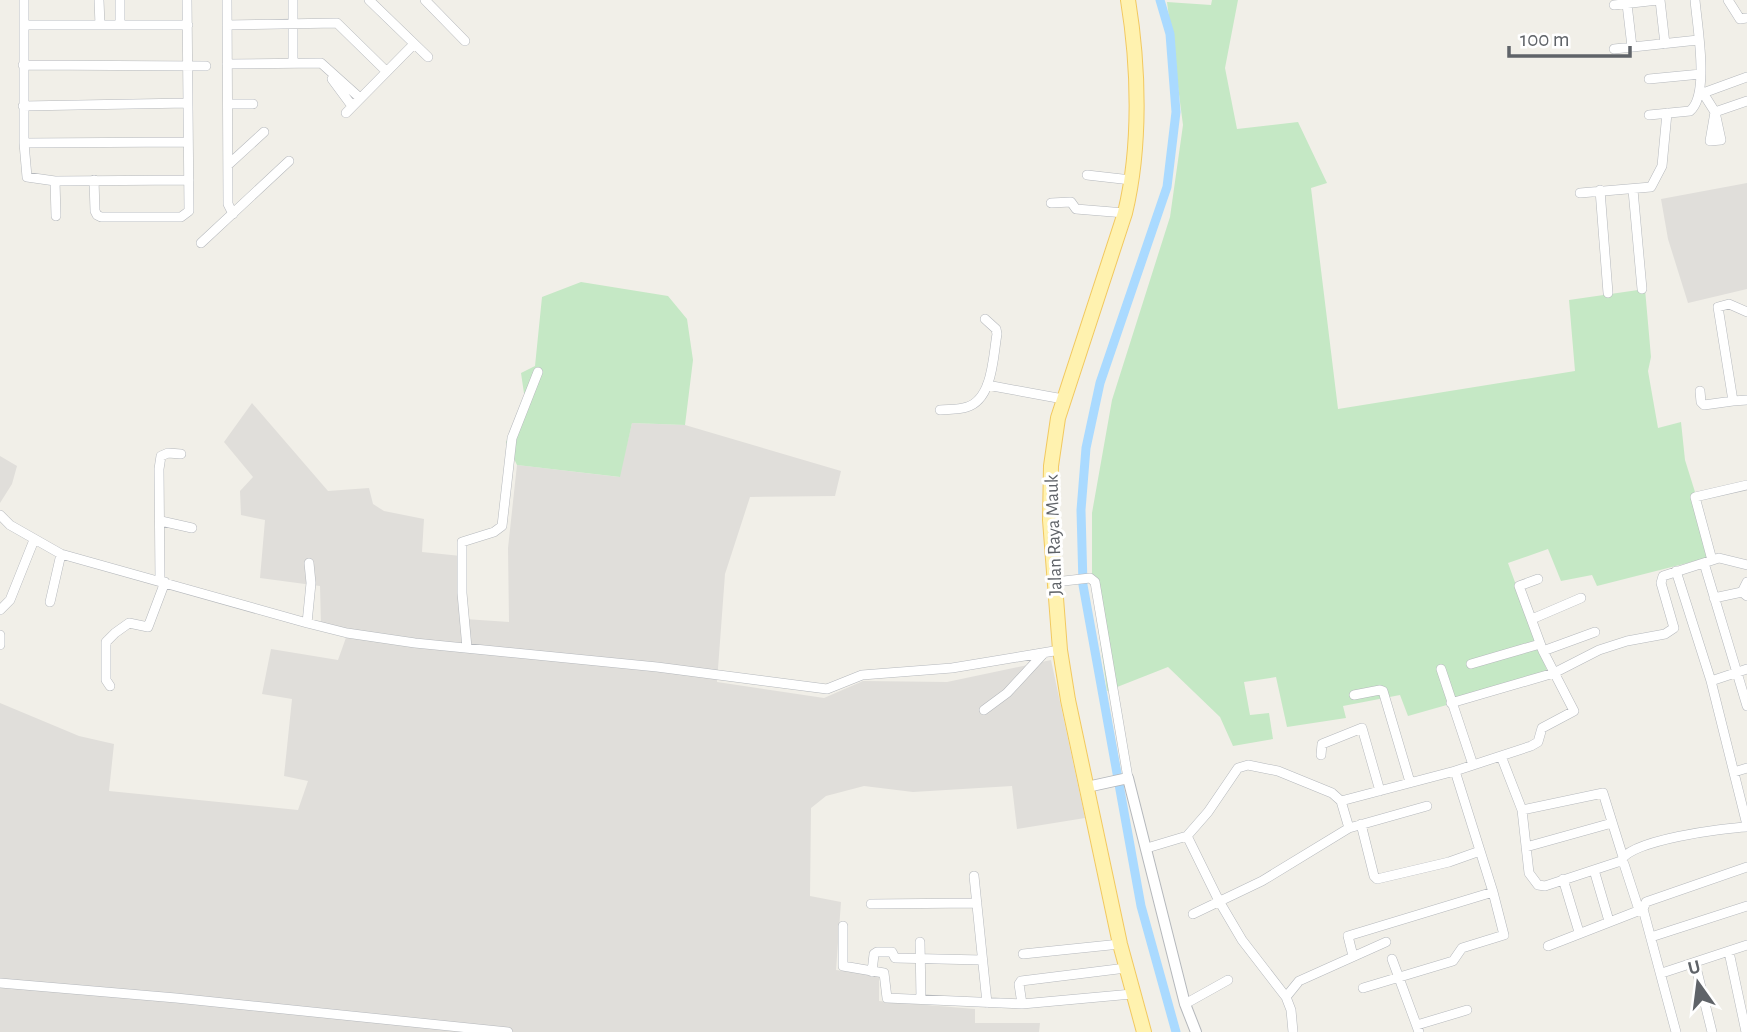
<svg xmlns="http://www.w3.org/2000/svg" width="1747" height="1032" font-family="'Alegreya Sans',sans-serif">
	<rect width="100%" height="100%" fill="#f1efe8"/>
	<path fill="#e0deda" d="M 1747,183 L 1747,289 L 1688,303 L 1668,239 L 1661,199 Z
		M 252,403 L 328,491 L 369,488 L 373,504 L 384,511 L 424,519 L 422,552 L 461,556 L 465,619 L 509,622 L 508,548 L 517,465 L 619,477 L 632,423 L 685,425 L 841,471 L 835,496 L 750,497 L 725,574 L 717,682 L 824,698 L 863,681 L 947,682 L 1051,660 L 1085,818 L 1017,829 L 1012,786 L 913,792 L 864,786 L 826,796 L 811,808 L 810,896 L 841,902 L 836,970 L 879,975 L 879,1001 L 975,1009 L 975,1023 L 1040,1023 L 1039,1032 L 0,1032 L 0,703 L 79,736 L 114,744 L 109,791 L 298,810 L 308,781 L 284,776 L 292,699 L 262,694 L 271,649 L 338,660 L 348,632 L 321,625 L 320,586 L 260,578 L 265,520 L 241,515 L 240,491 L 253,477 L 224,442 Z
		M 0,456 L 17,466 L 12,484 L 0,503 Z"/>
	<path fill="#c5e8c5" d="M 1212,0 L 1238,0 L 1225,68 L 1237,129 L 1298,122 L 1327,183 L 1311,188 L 1338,409 L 1575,371 L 1569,300 L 1645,289 L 1651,357 L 1648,371 L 1658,428 L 1681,422 L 1685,460 L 1715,556 L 1597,586 L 1592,575 L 1561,581 L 1548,549 L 1508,563 L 1549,676 L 1408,716 L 1400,695 L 1343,706 L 1346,718 L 1287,727 L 1276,677 L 1244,682 L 1250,715 L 1269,713 L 1273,739 L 1233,746 L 1220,717 L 1168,667 L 1107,691 L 1092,580 L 1092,513 L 1112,400 L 1170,217 L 1183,125 L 1167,2 L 1211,5 Z
		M 581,282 L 668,296 L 687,319 L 693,360 L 685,425 L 632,423 L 620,477 L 517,465 L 506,442 L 526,407 L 521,373 L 535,366 L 542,297 Z"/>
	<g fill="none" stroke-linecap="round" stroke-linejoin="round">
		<path stroke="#aadaff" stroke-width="9" d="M 1160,0 L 1170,34 L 1176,112 L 1167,187 L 1100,383 L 1086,448 L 1081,510 L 1083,585 L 1141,906 L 1176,1032"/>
		<g stroke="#b5b8bc" stroke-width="10">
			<path id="minor" d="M 24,0 L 24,143 L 27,177 L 55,181 L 189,180
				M 99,0 L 100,25
				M 227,0 L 228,204 L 233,214
				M 293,0 L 293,63
				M 369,0 L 428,57
				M 425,0 L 465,41
				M 1660,0 L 1665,44
				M 1728,0 L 1740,19 L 1747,18
				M 1627,4 L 1632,47
				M 1614,5 L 1658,0
				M 24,25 L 188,25
				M 120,25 L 120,0
				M 227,25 L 337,23 L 386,71
				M 1614,49 L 1698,40
				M 227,64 L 321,63 L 360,98
				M 23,65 L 206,66
				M 332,79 L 352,106
				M 1649,79 L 1701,74
				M 1703,93 L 1747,77
				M 1699,94 L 1703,93 L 1715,112 L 1747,101
				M 228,104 L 253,104
				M 23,106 L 188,103
				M 1715,112 L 1721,140 L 1710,141 Z
				M 346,113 L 414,44
				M 1649,115 L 1690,111 C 1710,95 1697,25 1695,0
				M 24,143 L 188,142
				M 228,165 L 264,132
				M 1087,175 L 1131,180
				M 94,180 L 95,211 L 97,215 L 101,217 L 181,217 L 189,211 L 187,0
				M 55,181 L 56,216
				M 1600,190 L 1608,293
				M 1633,190 L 1642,289
				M 1580,193 L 1651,187 L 1662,166 L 1667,113
				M 1051,203 L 1071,202 L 1076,209 L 1125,213
				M 201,243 L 289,161
				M 1747,312 L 1729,304 L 1718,307 L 1733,401 L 1747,400
				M 987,385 L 1063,399
				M 1700,391 L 1701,402 L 1704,405 L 1733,401
				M 940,410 C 948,409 958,410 967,407 C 993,399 993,356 997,334 L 996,329 L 985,319
				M 0,515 L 10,525 L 61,554 L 307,623 L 347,633 L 415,643 L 657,667 L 827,689 L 862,675 L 952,668 L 1060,650
				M 161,521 L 192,528
				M 1712,560 L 1695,497 L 1747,485
				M 1704,563 L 1747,706
				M 1676,571 L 1711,681 L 1747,825
				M 160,580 L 159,469 L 161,456 L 168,453 L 181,454
				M 1055,582 L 1090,578 L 1095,582 L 1128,778
				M 1742,592 L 1747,582
				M 1714,598 L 1742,592 L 1747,596
				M 50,602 L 61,554
				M 0,610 L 10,600 L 34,540
				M 1532,619 L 1581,598
				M 307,623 L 311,583 L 309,563
				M 0,635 L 0,645
				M 467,648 L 462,593 L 462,542 L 494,532 L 502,526 L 512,438 L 538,372
				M 1543,651 L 1595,632
				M 1471,664 L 1540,644
				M 1441,669 L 1473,765
				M 1711,681 L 1747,669
				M 110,686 L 106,680 L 106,642 L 115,633 L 129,623 L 148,627 L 165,582
				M 1354,695 L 1380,690 L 1383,691 L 1410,782
				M 1451,703 L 1554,673 L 1599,650 L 1627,641 L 1665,634 L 1674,628 L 1661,583 L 1663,576 L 1719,558 L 1747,565
				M 984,710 L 1007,693 L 1044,653
				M 1321,755 L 1322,744 L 1362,728 L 1380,791
				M 1501,756 L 1522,810 L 1529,873 L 1538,885 L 1545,886 L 1621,861 C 1629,840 1724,828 1747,827
				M 1734,772 L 1747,768
				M 1341,801 L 1455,771 L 1531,746 L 1538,742 L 1542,728 L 1574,711 L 1543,651 L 1519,586 L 1538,579
				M 1522,810 L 1603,793 L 1623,857
				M 1361,824 L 1374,876 L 1377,879 L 1449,862 L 1480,851
				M 1187,836 L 1219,901 L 1242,940 L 1286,997 L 1291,1010 L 1293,1032
				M 1526,847 L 1612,823
				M 1147,848 L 1187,836 L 1208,812 L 1238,768 L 1248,765 L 1278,771 L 1332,793 L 1341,801 L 1349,828
				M 1621,861 L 1624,864 L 1639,910
				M 1594,870 L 1609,921
				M 974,876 L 987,1003
				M 1563,879 L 1579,932
				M 871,904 L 977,903
				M 1643,909 L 1676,1032
				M 1193,914 L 1262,881 L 1349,828 L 1427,806
				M 843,926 L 843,966 L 884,973 L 887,998 L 1022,1004 L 1132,994
				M 1651,937 L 1747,906
				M 920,942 L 921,999
				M 1548,946 L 1643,909 L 1646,902 L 1747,867
				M 1729,952 L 1746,1032
				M 1023,954 L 1120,944
				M 1353,956 L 1348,936 L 1493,892
				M 1392,959 L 1419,1032
				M 1695,963 L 1712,1032
				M 872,972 L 874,954 L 877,952 L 892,952 L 895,958 L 982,960
				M 1662,973 L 1747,945
				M 0,983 L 176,998 L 508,1032
				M 1363,988 L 1453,961 L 1462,948 L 1504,935 L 1493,892 L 1455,771
				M 1286,997 L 1299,981 L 1386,942
				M 1022,1004 L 1019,984 L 1021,981 L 1126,968
				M 1185,1004 L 1228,980
				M 1417,1025 L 1467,1010"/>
		</g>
		<g stroke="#b5b8bc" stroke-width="12">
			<path id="tertiary" d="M 1087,787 L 1128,778 L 1185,1004 L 1196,1032"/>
		</g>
		<g stroke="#f2c960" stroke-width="16">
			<path id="primary" d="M 1128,0 C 1139,67 1141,147 1125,213 L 1058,418 L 1051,466 L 1050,520 L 1060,650 L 1068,700 L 1120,944 L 1144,1032"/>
		</g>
		<use href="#minor" stroke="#fff" stroke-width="9"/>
		<use href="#tertiary" stroke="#fff" stroke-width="10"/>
		<use href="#primary" stroke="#fff2af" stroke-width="14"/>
	</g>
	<g text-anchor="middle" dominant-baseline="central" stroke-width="6" stroke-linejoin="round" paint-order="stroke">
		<g font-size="19" fill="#5f6368" stroke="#fff">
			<text transform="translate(1054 535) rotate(-92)">Jalan Raya Mauk</text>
		</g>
	</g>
	<g transform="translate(1698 983) rotate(346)" stroke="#ffffff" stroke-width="5" paint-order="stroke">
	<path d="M0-5L12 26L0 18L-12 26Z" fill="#5f6368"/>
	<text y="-10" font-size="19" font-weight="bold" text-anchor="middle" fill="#5f6368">U</text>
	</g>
	<path d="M1509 46v10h121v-10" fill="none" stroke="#5f6368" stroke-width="3.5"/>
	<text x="1520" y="46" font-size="21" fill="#5f6368" stroke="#ffffff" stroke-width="5" paint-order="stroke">100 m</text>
</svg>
